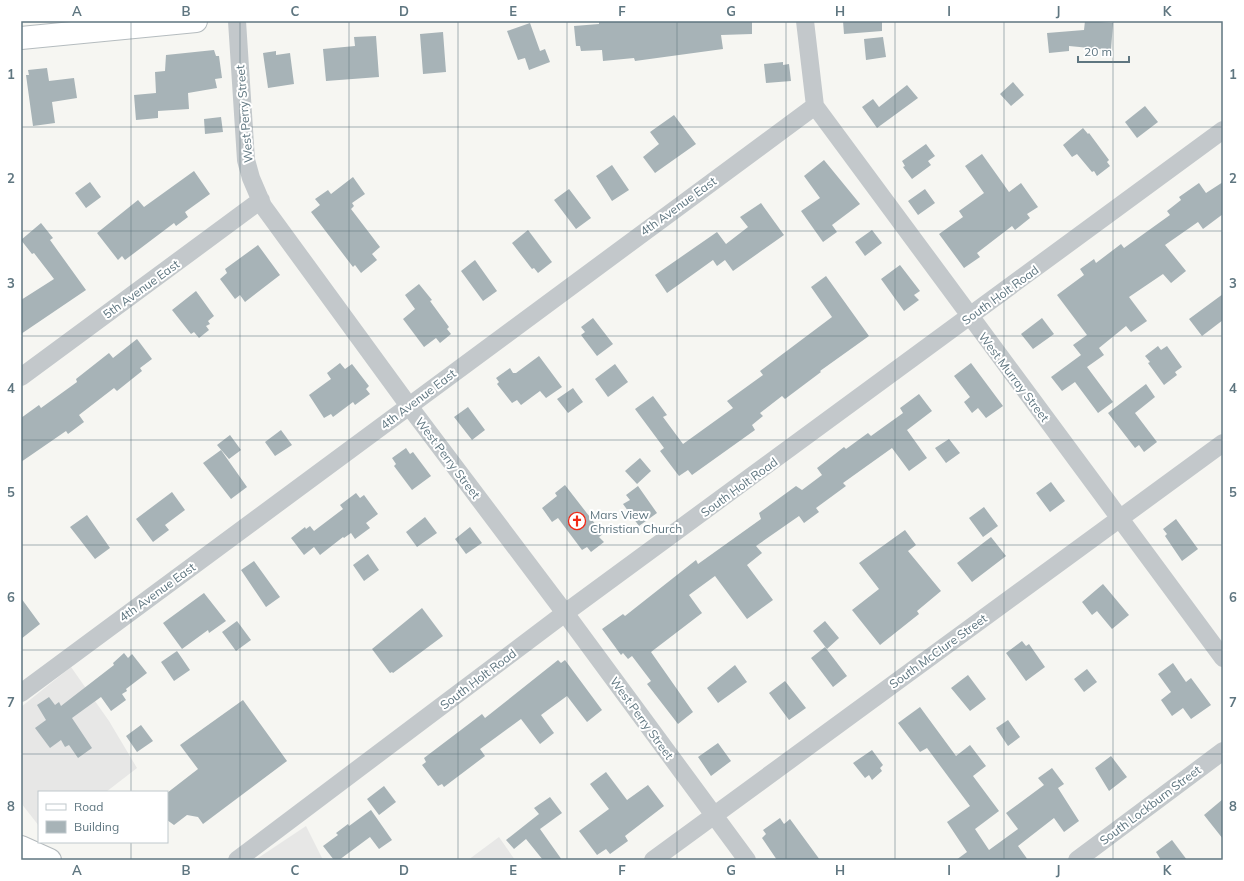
<svg xmlns="http://www.w3.org/2000/svg" width="1244" height="881" font-family="Mulish,sans-serif">
	<rect width="100%" height="100%" fill="#f6f6f2"/>
	<path fill="#e7e7e6" d="M 71,667 L 109,721 L 137,768 L 106,792 L 39,792 L 39,826 L 21,803 L 21,707 Z
		M 306,826 L 323,860 L 255,860 Z
		M 499,837 L 515,860 L 468,860 Z"/>
	<path fill="#a7b3b7" d="M 607,21 L 752,21 L 752,34 L 721,35 L 723,49 L 635,61 L 634,58 L 603,61 L 602,50 L 581,51 L 580,46 L 576,46 L 574,26 L 599,24 L 599,22 Z
		M 843,21 L 882,21 L 882,31 L 844,34 Z
		M 1085,21 L 1113,23 L 1111,50 L 1069,46 L 1069,51 L 1049,53 L 1047,33 L 1084,30 Z
		M 530,23 L 540,51 L 545,49 L 550,62 L 529,70 L 525,58 L 518,60 L 507,31 Z
		M 443,32 L 446,72 L 423,74 L 420,34 Z
		M 376,36 L 379,77 L 326,81 L 323,49 L 355,46 L 354,37 Z
		M 883,37 L 886,57 L 866,60 L 864,39 Z
		M 214,50 L 216,56 L 219,56 L 222,78 L 215,79 L 217,88 L 188,93 L 189,109 L 158,111 L 158,118 L 136,120 L 134,95 L 156,93 L 155,72 L 165,71 L 166,55 Z
		M 276,51 L 276,55 L 290,53 L 294,84 L 268,88 L 263,53 Z
		M 783,62 L 783,65 L 789,64 L 791,81 L 766,83 L 764,64 Z
		M 47,68 L 49,81 L 74,78 L 77,98 L 52,102 L 55,123 L 33,126 L 26,75 L 29,75 L 28,70 Z
		M 1013,82 L 1024,95 L 1011,106 L 1000,94 Z
		M 907,85 L 918,98 L 877,128 L 862,107 L 873,99 L 879,107 Z
		M 1145,106 L 1158,122 L 1137,138 L 1125,122 Z
		M 674,115 L 696,144 L 655,173 L 643,157 L 659,144 L 650,132 Z
		M 221,117 L 223,132 L 205,134 L 204,119 Z
		M 1083,128 L 1088,134 L 1089,133 L 1109,160 L 1107,162 L 1110,166 L 1097,176 L 1094,171 L 1092,172 L 1077,154 L 1072,157 L 1063,145 Z
		M 926,144 L 935,156 L 928,161 L 931,165 L 912,179 L 903,167 L 905,166 L 902,161 Z
		M 982,154 L 1009,192 L 1021,183 L 1038,207 L 1027,214 L 1030,218 L 1015,230 L 1012,226 L 977,253 L 980,257 L 964,268 L 939,234 L 963,217 L 959,211 L 984,193 L 965,166 Z
		M 824,160 L 860,204 L 832,225 L 837,232 L 823,242 L 801,211 L 820,198 L 804,176 Z
		M 612,165 L 629,190 L 612,201 L 596,176 Z
		M 194,171 L 210,194 L 185,212 L 188,217 L 176,226 L 174,223 L 125,260 L 122,256 L 118,260 L 97,233 L 138,200 L 144,207 Z
		M 353,177 L 365,194 L 352,203 L 354,206 L 351,209 L 380,247 L 372,254 L 377,260 L 361,273 L 355,265 L 353,267 L 311,212 L 320,205 L 315,199 L 328,190 L 331,194 Z
		M 90,182 L 101,197 L 86,208 L 75,193 Z
		M 1223,182 L 1223,214 L 1203,229 L 1198,222 L 1165,245 L 1186,271 L 1171,283 L 1163,274 L 1129,297 L 1147,321 L 1131,332 L 1126,326 L 1099,348 L 1104,355 L 1087,367 L 1113,402 L 1098,413 L 1075,382 L 1062,391 L 1051,377 L 1081,355 L 1073,345 L 1087,335 L 1057,295 L 1084,275 L 1080,269 L 1094,259 L 1096,263 L 1121,244 L 1124,248 L 1170,215 L 1167,211 L 1181,200 L 1179,197 L 1199,183 L 1206,193 Z
		M 569,189 L 591,218 L 576,229 L 554,200 Z
		M 925,189 L 935,203 L 918,215 L 908,201 Z
		M 761,203 L 784,235 L 733,271 L 725,260 L 717,266 L 713,260 L 667,293 L 655,275 L 717,232 L 726,244 L 748,227 L 740,217 Z
		M 41,223 L 53,238 L 50,240 L 86,290 L 21,334 L 21,300 L 54,279 L 34,253 L 32,254 L 21,240 Z
		M 528,230 L 552,262 L 538,273 L 534,268 L 532,269 L 512,243 Z
		M 872,230 L 882,243 L 865,256 L 855,242 Z
		M 258,245 L 280,275 L 245,302 L 240,295 L 235,299 L 220,279 L 227,273 L 225,269 Z
		M 475,260 L 497,291 L 483,301 L 461,271 Z
		M 900,265 L 920,291 L 914,295 L 919,300 L 904,311 L 881,279 Z
		M 826,276 L 869,336 L 820,371 L 821,372 L 785,399 L 782,396 L 760,413 L 763,416 L 752,425 L 755,430 L 692,475 L 688,470 L 679,476 L 660,451 L 664,448 L 635,409 L 653,396 L 667,415 L 663,417 L 683,444 L 733,408 L 727,401 L 763,375 L 760,371 L 832,317 L 811,287 Z
		M 419,284 L 432,300 L 430,301 L 449,327 L 447,329 L 451,334 L 440,343 L 436,338 L 424,347 L 403,319 L 415,309 L 405,295 Z
		M 196,291 L 214,316 L 208,321 L 210,324 L 206,326 L 209,330 L 199,338 L 194,332 L 191,334 L 172,310 Z
		M 1223,294 L 1223,320 L 1202,336 L 1189,319 Z
		M 593,318 L 613,344 L 597,356 L 581,335 L 585,332 L 581,327 Z
		M 1042,318 L 1054,334 L 1033,349 L 1021,334 Z
		M 137,339 L 152,359 L 140,368 L 142,371 L 117,391 L 114,388 L 79,415 L 84,422 L 68,434 L 66,431 L 21,462 L 21,418 L 39,405 L 41,408 L 77,382 L 76,379 L 109,353 L 113,358 Z
		M 1158,346 L 1161,350 L 1167,346 L 1182,367 L 1175,372 L 1177,375 L 1164,385 L 1148,363 L 1150,362 L 1145,356 Z
		M 539,356 L 562,387 L 546,398 L 540,391 L 521,405 L 517,400 L 512,403 L 497,384 L 499,382 L 496,378 L 510,368 L 513,373 L 516,373 Z
		M 340,363 L 345,369 L 352,364 L 369,386 L 366,389 L 370,394 L 355,405 L 353,402 L 333,417 L 331,414 L 324,418 L 309,395 L 331,379 L 327,373 Z
		M 971,363 L 1003,406 L 986,418 L 978,408 L 972,413 L 964,402 L 970,397 L 954,376 Z
		M 615,364 L 628,382 L 608,397 L 595,379 Z
		M 1146,384 L 1155,397 L 1135,413 L 1157,442 L 1144,452 L 1139,445 L 1135,448 L 1108,413 Z
		M 573,388 L 583,402 L 568,413 L 557,399 Z
		M 919,394 L 932,411 L 907,430 L 927,458 L 909,471 L 892,448 L 843,483 L 846,486 L 816,508 L 819,512 L 804,523 L 799,516 L 756,546 L 762,553 L 747,565 L 773,600 L 747,619 L 715,576 L 689,595 L 702,613 L 651,652 L 693,712 L 678,724 L 647,684 L 651,681 L 632,656 L 628,659 L 623,653 L 621,655 L 602,629 L 623,614 L 625,616 L 696,560 L 698,564 L 761,519 L 759,513 L 796,486 L 802,490 L 822,475 L 817,468 L 844,447 L 846,449 L 868,433 L 871,436 L 903,413 L 900,408 Z
		M 468,407 L 485,430 L 472,440 L 454,417 Z
		M 281,430 L 292,445 L 275,456 L 265,442 Z
		M 230,435 L 241,450 L 229,459 L 217,445 Z
		M 949,439 L 960,453 L 946,463 L 935,448 Z
		M 406,448 L 410,454 L 413,452 L 431,476 L 412,490 L 394,466 L 396,464 L 392,458 Z
		M 221,450 L 247,487 L 231,499 L 203,463 Z
		M 640,458 L 651,471 L 637,484 L 625,471 Z
		M 1051,482 L 1065,501 L 1050,512 L 1036,493 Z
		M 565,485 L 603,534 L 599,537 L 604,542 L 591,552 L 587,547 L 582,550 L 558,518 L 552,522 L 542,508 L 557,496 L 555,493 Z
		M 638,486 L 657,513 L 639,526 L 623,504 L 630,500 L 626,495 Z
		M 172,492 L 185,510 L 165,525 L 169,530 L 153,542 L 136,519 Z
		M 356,493 L 360,498 L 364,495 L 378,514 L 366,523 L 370,528 L 355,539 L 351,533 L 344,538 L 343,537 L 320,555 L 314,547 L 304,555 L 291,538 L 305,527 L 306,529 L 310,526 L 314,531 L 343,509 L 340,505 Z
		M 984,507 L 998,526 L 983,537 L 969,518 Z
		M 87,515 L 110,548 L 95,559 L 70,527 Z
		M 425,517 L 437,533 L 417,547 L 406,532 Z
		M 1176,519 L 1198,549 L 1182,561 L 1165,536 L 1167,534 L 1163,529 Z
		M 470,527 L 482,543 L 466,554 L 455,539 Z
		M 905,530 L 916,545 L 908,551 L 941,591 L 917,611 L 919,614 L 880,645 L 852,610 L 879,589 L 859,563 Z
		M 991,537 L 1006,556 L 972,582 L 957,563 Z
		M 368,554 L 379,570 L 364,581 L 353,565 Z
		M 254,561 L 280,597 L 266,607 L 241,570 Z
		M 1103,584 L 1129,615 L 1112,629 L 1097,611 L 1092,615 L 1082,602 Z
		M 204,593 L 226,621 L 209,633 L 208,630 L 182,649 L 163,623 Z
		M 21,598 L 40,624 L 21,639 Z
		M 422,608 L 443,636 L 393,673 L 392,672 L 390,673 L 372,649 Z
		M 237,621 L 251,640 L 236,651 L 222,632 Z
		M 825,621 L 839,638 L 827,649 L 813,631 Z
		M 1022,641 L 1026,646 L 1029,644 L 1045,667 L 1026,681 L 1006,653 Z
		M 825,647 L 847,676 L 833,687 L 811,658 Z
		M 177,651 L 190,670 L 174,681 L 161,662 Z
		M 124,653 L 128,658 L 132,654 L 147,673 L 126,689 L 127,691 L 122,694 L 126,700 L 111,711 L 101,697 L 72,718 L 92,748 L 78,758 L 69,745 L 65,747 L 61,740 L 50,748 L 35,728 L 46,720 L 37,705 L 49,697 L 55,705 L 59,702 L 61,706 L 114,665 L 113,663 Z
		M 558,660 L 561,663 L 565,660 L 602,710 L 587,722 L 567,696 L 541,715 L 554,733 L 540,744 L 521,719 L 480,749 L 485,756 L 444,787 L 442,784 L 438,786 L 422,765 L 426,762 L 424,758 L 482,714 L 485,718 Z
		M 1173,663 L 1186,682 L 1191,678 L 1211,705 L 1191,719 L 1183,708 L 1172,716 L 1161,700 L 1171,692 L 1158,674 Z
		M 735,665 L 747,682 L 718,703 L 707,688 Z
		M 1087,669 L 1097,682 L 1084,692 L 1074,679 Z
		M 968,675 L 986,699 L 970,711 L 951,688 Z
		M 785,681 L 806,708 L 789,720 L 769,693 Z
		M 243,700 L 287,761 L 203,824 L 198,817 L 187,815 L 174,825 L 167,820 L 167,793 L 198,769 L 180,745 Z
		M 920,707 L 956,756 L 970,745 L 986,766 L 973,776 L 999,811 L 975,829 L 989,850 L 1018,829 L 1006,813 L 1044,785 L 1038,778 L 1052,768 L 1064,784 L 1058,788 L 1079,821 L 1064,832 L 1054,818 L 1018,846 L 1028,860 L 956,860 L 967,852 L 947,822 L 970,806 L 927,748 L 920,752 L 898,723 Z
		M 1008,720 L 1020,737 L 1008,746 L 996,728 Z
		M 141,725 L 153,741 L 137,752 L 126,736 Z
		M 718,743 L 731,761 L 711,776 L 698,757 Z
		M 872,750 L 883,765 L 880,768 L 882,771 L 872,780 L 869,775 L 865,778 L 853,763 Z
		M 1111,756 L 1127,777 L 1109,791 L 1095,768 Z
		M 606,772 L 627,800 L 648,785 L 664,806 L 625,836 L 628,841 L 610,854 L 606,849 L 597,855 L 579,831 L 609,809 L 590,784 Z
		M 384,786 L 396,802 L 379,815 L 367,799 Z
		M 550,797 L 562,813 L 540,829 L 562,860 L 543,860 L 526,839 L 514,849 L 506,840 L 539,814 L 534,808 Z
		M 1223,799 L 1223,839 L 1204,815 Z
		M 371,810 L 392,840 L 379,849 L 370,837 L 339,860 L 334,860 L 323,846 L 338,835 L 336,833 L 348,824 L 349,826 Z
		M 780,818 L 784,824 L 790,819 L 820,860 L 777,860 L 762,838 L 766,834 L 763,830 Z
		M 1172,840 L 1187,860 L 1161,860 L 1156,852 Z"/>
	<g fill="none" stroke-linecap="round" stroke-linejoin="round">
		<g stroke="#b5bcbf" stroke-width="24">
			<path id="secondary" d="M 21,38 L 196,21"/>
		</g>
		<g stroke="#b4babd" stroke-width="24">
			<path id="primary" d="M 21,847 L 50,860"/>
		</g>
		<path stroke="#c3c8cb" stroke-width="18" d="M 237,21 L 246,160 L 251,178 L 263,206 L 409,406 L 565,613 L 747,860
			M 805,21 L 815,106 L 1223,658
			M 21,377 L 261,200
			M 21,693 L 815,106
			M 237,860 L 565,613 L 1223,130
			M 653,860 L 1223,443
			M 1077,860 L 1223,751"/>
		<use href="#secondary" stroke="#fff" stroke-width="22"/>
		<use href="#primary" stroke="#fff" stroke-width="22"/>
	</g>
	<path fill="none" stroke="#5f7680" stroke-width="1" stroke-opacity="0.55" d="M 131,21 L 131,792M 240,21 L 240,860M 349,21 L 349,860M 458,21 L 458,860M 567,21 L 567,860M 677,21 L 677,860M 786,21 L 786,860M 895,21 L 895,860M 1004,21 L 1004,860M 1113,21 L 1113,860M 21,127 L 1223,127M 21,231 L 1223,231M 21,336 L 1223,336M 21,440 L 1223,440M 21,545 L 1223,545M 21,650 L 1223,650M 21,754 L 1223,754M 131,842 L 131,860"/>
	<defs>
		<g id="church-ring" transform="scale(0.9)"><circle r="9.5" fill="#fff" stroke="#f12a18" stroke-width="1.5"/><path d="M-1.2-6h2.4v3.5h3.3v2.4h-3.3V6h-2.4V-.1h-3.3v-2.4h3.3Z" fill="#f12a18"/></g>
	</defs>
	<g fill-rule="evenodd">
		<use href="#church-ring" x="577" y="521"/>
	</g>
	<g text-anchor="middle" dominant-baseline="central" stroke-width="4" stroke-linejoin="round" paint-order="stroke">
		<g font-size="12" fill="#5f7680" stroke="#fff">
			<text transform="translate(244 114) rotate(-95)">West Perry Street</text>
			<text transform="translate(678 206) rotate(-36)">4th Avenue East</text>
			<text transform="translate(141 289) rotate(-36)">5th Avenue East</text>
			<text transform="translate(1000 295) rotate(-36)">South Holt Road</text>
			<text transform="translate(1014 377) rotate(53)">West Murray Street</text>
			<text transform="translate(418 399) rotate(-37)">4th Avenue East</text>
			<text transform="translate(448 458) rotate(53)">West Perry Street</text>
			<text transform="translate(739 487) rotate(-36)">South Holt Road</text>
			<text transform="translate(157 592) rotate(-36)">4th Avenue East</text>
			<text transform="translate(938 651) rotate(-36)">South McClure Street</text>
			<text transform="translate(478 679) rotate(-37)">South Holt Road</text>
			<text transform="translate(642 718) rotate(54)">West Perry Street</text>
			<text transform="translate(1150 805) rotate(-37)">South Lockburn Street</text>
		</g>
		<g font-size="12" fill="#5f7680" stroke="#fff" text-anchor="start">
			<text x="590" y="514">Mars View<tspan x="590" dy="14">Christian Church</tspan></text>
		</g>
	</g>
	<rect width="1244" height="881" fill="none" stroke="#ffffff" stroke-width="44"/>
	<rect x="38" y="791" width="130" height="52" fill="#ffffff" stroke="#bfc8cc"/>
	<rect x="46" y="804" width="20" height="6" fill="#ffffff" stroke="#bfc8cc"/>
	<text x="74" y="811" font-size="12" fill="#5f7680">Road</text>
	<rect x="46" y="821" width="20" height="12" fill="#a7b3b7" stroke="#bfc8cc"/>
	<text x="74" y="831" font-size="12" fill="#5f7680">Building</text>
	<path d="M1078 56v6h51v-6" fill="none" stroke="#5f7680" stroke-width="2"/>
	<text x="1084" y="56" font-size="12" fill="#5f7680" stroke="#ffffff" stroke-width="3" paint-order="stroke">20 m</text>
	<rect x="22" y="22" width="1200" height="837" fill="none" stroke="#5f7680" stroke-width="1.5"/>
	<g font-size="13" text-anchor="middle" font-weight="bold" fill="#5f7680">
		<text x="77" y="16">A</text>
		<text x="186" y="16">B</text>
		<text x="295" y="16">C</text>
		<text x="404" y="16">D</text>
		<text x="513" y="16">E</text>
		<text x="622" y="16">F</text>
		<text x="731" y="16">G</text>
		<text x="840" y="16">H</text>
		<text x="949" y="16">I</text>
		<text x="1058" y="16">J</text>
		<text x="1167" y="16">K</text>
		<text x="11" y="79">1</text>
		<text x="1233" y="79">1</text>
		<text x="11" y="183">2</text>
		<text x="1233" y="183">2</text>
		<text x="11" y="288">3</text>
		<text x="1233" y="288">3</text>
		<text x="11" y="393">4</text>
		<text x="1233" y="393">4</text>
		<text x="11" y="497">5</text>
		<text x="1233" y="497">5</text>
		<text x="11" y="602">6</text>
		<text x="1233" y="602">6</text>
		<text x="11" y="707">7</text>
		<text x="1233" y="707">7</text>
		<text x="11" y="811">8</text>
		<text x="1233" y="811">8</text>
		<text x="77" y="875">A</text>
		<text x="186" y="875">B</text>
		<text x="295" y="875">C</text>
		<text x="404" y="875">D</text>
		<text x="513" y="875">E</text>
		<text x="622" y="875">F</text>
		<text x="731" y="875">G</text>
		<text x="840" y="875">H</text>
		<text x="949" y="875">I</text>
		<text x="1058" y="875">J</text>
		<text x="1167" y="875">K</text>
	</g>
</svg>
